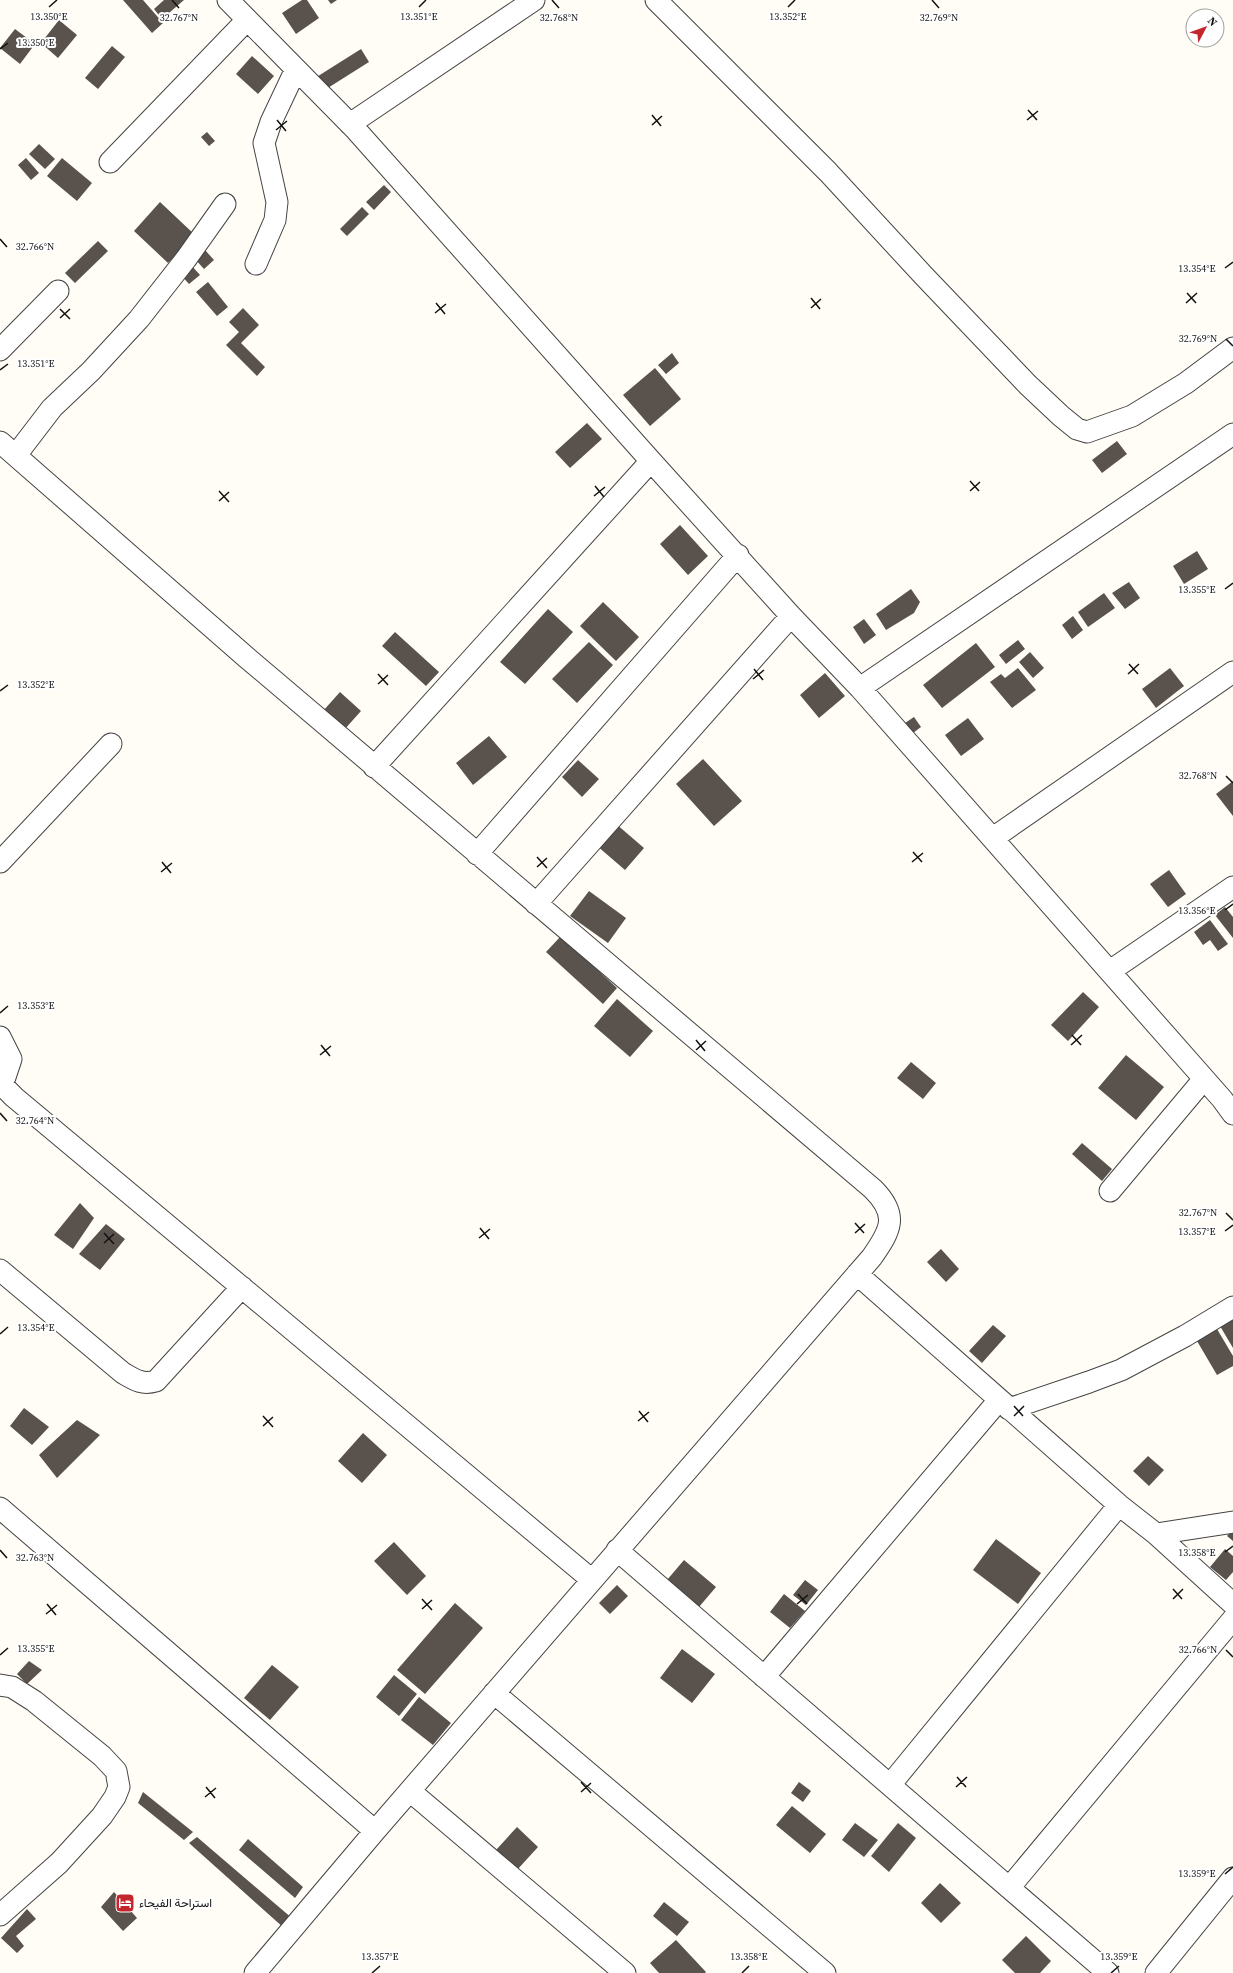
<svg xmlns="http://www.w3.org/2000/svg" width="1233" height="1973" font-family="'Source Serif 4',Vazirmatn,serif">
	<rect width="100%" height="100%" fill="#fffdf5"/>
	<path fill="#5a524d" d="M 123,0 L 143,0 L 163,23 L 152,33 Z
		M 164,0 L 184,0 L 162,19 L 154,9 Z
		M 302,0 L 307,0 L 319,18 L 296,34 L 282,13 Z
		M 328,0 L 337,0 L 331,4 Z
		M 59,20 L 77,35 L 58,58 L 41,43 Z
		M 15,29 L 35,44 L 20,64 L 0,48 Z
		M 112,46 L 125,57 L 98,89 L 85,78 Z
		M 361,49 L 369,62 L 323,91 L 315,78 Z
		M 252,56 L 274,76 L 258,94 L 236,74 Z
		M 207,132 L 215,141 L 209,146 L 201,137 Z
		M 39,144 L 55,159 L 45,169 L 29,154 Z
		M 26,158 L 39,173 L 31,180 L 18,165 Z
		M 62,158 L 92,183 L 77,201 L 47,176 Z
		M 384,185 L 391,192 L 374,210 L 366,202 Z
		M 160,202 L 195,235 L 168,263 L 134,231 Z
		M 362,207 L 369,214 L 347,236 L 340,229 Z
		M 98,241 L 108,251 L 75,283 L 65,273 Z
		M 205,250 L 214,260 L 204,269 L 195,259 Z
		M 191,265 L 200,275 L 189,284 L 180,274 Z
		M 208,282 L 228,307 L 217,316 L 196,292 Z
		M 243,308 L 259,325 L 241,343 L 265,367 L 257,376 L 226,345 L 239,332 L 229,322 Z
		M 672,353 L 679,363 L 666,374 L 658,365 Z
		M 655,368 L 681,399 L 650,426 L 623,395 Z
		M 587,423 L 602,439 L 570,468 L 555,452 Z
		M 1117,441 L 1127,454 L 1102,473 L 1092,460 Z
		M 680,525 L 708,556 L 688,575 L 660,544 Z
		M 1197,551 L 1208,569 L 1184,584 L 1173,566 Z
		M 1129,582 L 1140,598 L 1125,609 L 1112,593 Z
		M 911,589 L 920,602 L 914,613 L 886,630 L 876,614 Z
		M 1104,593 L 1115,608 L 1088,627 L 1078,612 Z
		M 603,602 L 639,637 L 616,661 L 580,626 Z
		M 548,609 L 573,632 L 525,684 L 500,662 Z
		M 1073,616 L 1083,630 L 1072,639 L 1062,625 Z
		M 864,619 L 876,635 L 864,644 L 853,627 Z
		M 395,632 L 439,672 L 426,686 L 382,646 Z
		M 1018,640 L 1025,649 L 1006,664 L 999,655 Z
		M 589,642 L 613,665 L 577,703 L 552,679 Z
		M 976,643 L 995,667 L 942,708 L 923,685 Z
		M 1030,652 L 1044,668 L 1033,678 L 1019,662 Z
		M 1018,668 L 1036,690 L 1012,708 L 990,682 L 1001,674 L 1005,678 Z
		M 1170,668 L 1184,686 L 1156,708 L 1142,689 Z
		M 825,673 L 845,696 L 819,718 L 800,695 Z
		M 340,692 L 361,711 L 344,730 L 323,711 Z
		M 914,717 L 921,727 L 913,733 L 905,723 Z
		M 968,718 L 984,739 L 961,756 L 945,735 Z
		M 489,736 L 507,757 L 473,785 L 456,763 Z
		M 703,759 L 742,801 L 714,826 L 676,784 Z
		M 578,760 L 599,779 L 582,797 L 562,777 Z
		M 1233,781 L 1233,816 L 1216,794 Z
		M 615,823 L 644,848 L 625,870 L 596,845 Z
		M 1169,870 L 1186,894 L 1168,907 L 1150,884 Z
		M 589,891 L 626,918 L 608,943 L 570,916 Z
		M 1225,907 L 1233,917 L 1233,938 L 1215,915 Z
		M 1210,920 L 1228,944 L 1218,951 L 1210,940 L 1203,945 L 1194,932 Z
		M 561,936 L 617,988 L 603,1004 L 546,952 Z
		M 1083,992 L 1099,1007 L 1068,1041 L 1051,1025 Z
		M 617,999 L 653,1031 L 630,1057 L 594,1026 Z
		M 1126,1055 L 1164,1087 L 1136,1120 L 1098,1088 Z
		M 911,1062 L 936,1083 L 923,1099 L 897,1078 Z
		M 1082,1143 L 1112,1169 L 1102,1181 L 1072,1154 Z
		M 80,1203 L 94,1218 L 73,1249 L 54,1235 Z
		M 106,1224 L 125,1239 L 100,1270 L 79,1254 Z
		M 941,1249 L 959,1269 L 946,1282 L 927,1262 Z
		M 1233,1318 L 1233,1348 L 1220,1326 Z
		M 993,1325 L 1006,1336 L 982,1363 L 969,1351 Z
		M 1217,1329 L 1233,1356 L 1233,1366 L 1217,1375 L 1197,1341 Z
		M 24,1408 L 49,1427 L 32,1445 L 10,1426 Z
		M 77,1420 L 100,1435 L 57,1478 L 39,1455 Z
		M 363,1433 L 387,1455 L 362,1483 L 338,1461 Z
		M 1148,1456 L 1164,1470 L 1149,1486 L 1133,1471 Z
		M 1233,1529 L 1233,1541 L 1227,1536 Z
		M 996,1539 L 1041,1573 L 1018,1604 L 973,1570 Z
		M 394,1542 L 426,1576 L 407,1595 L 374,1561 Z
		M 1225,1549 L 1233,1556 L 1233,1572 L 1226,1580 L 1210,1567 Z
		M 684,1560 L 716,1587 L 699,1607 L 667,1580 Z
		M 805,1580 L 818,1590 L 806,1605 L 793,1595 Z
		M 617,1585 L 628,1596 L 610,1614 L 599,1603 Z
		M 784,1594 L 805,1611 L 790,1628 L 770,1612 Z
		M 455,1603 L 483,1628 L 425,1694 L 397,1670 Z
		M 682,1649 L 715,1674 L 692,1703 L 660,1678 Z
		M 29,1661 L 42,1670 L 27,1684 L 17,1674 Z
		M 272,1665 L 299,1687 L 270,1720 L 244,1698 Z
		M 394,1675 L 417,1694 L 399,1716 L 376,1697 Z
		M 419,1697 L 451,1723 L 433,1745 L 401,1720 Z
		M 799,1782 L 811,1791 L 803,1802 L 791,1793 Z
		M 143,1792 L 193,1832 L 184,1840 L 138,1803 Z
		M 792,1806 L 826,1834 L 810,1853 L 776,1825 Z
		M 855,1823 L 878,1840 L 864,1857 L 842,1840 Z
		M 898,1823 L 916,1838 L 889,1872 L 871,1856 Z
		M 517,1827 L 538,1847 L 517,1870 L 496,1850 Z
		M 197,1837 L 293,1919 L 284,1928 L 189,1843 Z
		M 248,1839 L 303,1887 L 295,1898 L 239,1850 Z
		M 940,1883 L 961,1903 L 941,1923 L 921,1903 Z
		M 114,1892 L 137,1918 L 123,1931 L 101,1907 Z
		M 664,1902 L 689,1922 L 677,1936 L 653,1916 Z
		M 27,1909 L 36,1919 L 16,1936 L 24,1946 L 17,1953 L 1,1938 Z
		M 1026,1936 L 1051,1961 L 1040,1973 L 1015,1973 L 1002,1960 Z
		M 676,1940 L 706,1972 L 705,1973 L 659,1973 L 650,1963 Z"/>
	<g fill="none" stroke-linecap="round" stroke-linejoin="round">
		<g stroke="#444" stroke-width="23">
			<path id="minor" d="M 228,0 L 356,130 L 651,461 L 791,616 L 860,688 L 1222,1099 L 1233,1114
				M 656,0 L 828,172 L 923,275 L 1028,385 L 1061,416 L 1077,429 L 1087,432 L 1132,416 L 1186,383 L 1233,348
				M 350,124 L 534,0
				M 110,162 L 247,20
				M 256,264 L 275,220 L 277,202 L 264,143 L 271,122 L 296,69
				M 0,350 L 58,291
				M 0,442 L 246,657 L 873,1189 C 899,1215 891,1230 872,1257 L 375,1831 L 255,1973
				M 16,455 L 52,408 L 91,371 L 139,319 L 186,259 L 225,204
				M 860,688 L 1233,434
				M 374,767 L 651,461
				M 993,838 L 1233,672
				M 477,854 L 738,555
				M 0,862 L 111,744
				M 536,904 L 791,616
				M 1110,971 L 1233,887
				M 0,1037 L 11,1059 L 5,1077 L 0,1082
				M 0,1083 L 14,1097 L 592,1580
				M 1110,1191 L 1204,1079
				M 0,1270 L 123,1373 C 135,1380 142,1385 156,1381 L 242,1287
				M 857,1274 L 1119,1505 L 1156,1534 L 1233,1604
				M 1009,1409 L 1089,1382 L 1121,1370 L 1185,1336 L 1233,1307
				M 0,1508 L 375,1831
				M 1156,1534 L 1233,1522
				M 617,1550 L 1108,1973
				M 764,1677 L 999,1400
				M 0,1685 L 12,1687 L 34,1701 L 102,1756 L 116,1771 L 119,1787 L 115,1797 L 102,1816 L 59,1863 L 0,1915
				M 494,1693 L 825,1973
				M 890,1785 L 1119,1505
				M 410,1791 L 625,1973
				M 1009,1888 L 1233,1619
				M 1156,1973 L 1233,1878"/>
		</g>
		<use href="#minor" stroke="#fff" stroke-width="21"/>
	</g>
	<path fill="none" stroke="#111" stroke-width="1.5" d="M 172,0 L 179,8M 552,0 L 559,8M 932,0 L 939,8M 49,7 L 57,0M 419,7 L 426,0M 788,7 L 795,0M 0,49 L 8,43M 1028,110 L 1037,120M 652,115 L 661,126M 277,120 L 286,131M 1027,120 L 1038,111M 652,125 L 662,116M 276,130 L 287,121M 0,239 L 7,247M 1225,268 L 1233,262M 1187,293 L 1196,303M 811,298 L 820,309M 436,303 L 445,314M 1186,303 L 1197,293M 811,308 L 821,299M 60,309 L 70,319M 435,313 L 446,304M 60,318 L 70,309M 1226,339 L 1233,346M 0,370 L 8,364M 970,481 L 979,491M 595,486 L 604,497M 219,491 L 229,502M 970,491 L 980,482M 594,496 L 605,487M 219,501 L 229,492M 1225,589 L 1233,583M 1129,664 L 1138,674M 754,669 L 763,680M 378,674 L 388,685M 1128,674 L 1139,664M 753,679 L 764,670M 378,684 L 388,675M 0,691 L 8,685M 1226,776 L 1233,783M 913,852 L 922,862M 537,857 L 547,868M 162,862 L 171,873M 912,862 L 923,853M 537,867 L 547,858M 161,872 L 172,863M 1225,910 L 1233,904M 0,1013 L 8,1006M 1072,1035 L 1081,1045M 696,1040 L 705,1051M 321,1045 L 330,1056M 1071,1045 L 1082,1035M 696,1050 L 706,1041M 320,1055 L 331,1046M 0,1113 L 7,1121M 1226,1213 L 1233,1220M 855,1223 L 864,1233M 480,1228 L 489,1239M 1225,1231 L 1233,1225M 104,1233 L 114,1244M 855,1233 L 865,1224M 479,1238 L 490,1229M 104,1243 L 114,1234M 0,1334 L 8,1327M 1014,1406 L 1023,1416M 639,1411 L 648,1422M 263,1416 L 273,1427M 1014,1416 L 1024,1406M 638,1421 L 649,1412M 263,1426 L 273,1417M 0,1550 L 7,1558M 1225,1552 L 1233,1546M 1173,1589 L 1182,1599M 798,1594 L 807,1604M 422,1599 L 432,1610M 1173,1599 L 1183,1589M 47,1604 L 56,1615M 797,1604 L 808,1595M 422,1609 L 432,1600M 46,1614 L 57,1605M 1226,1650 L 1233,1657M 0,1655 L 8,1648M 957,1777 L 966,1787M 581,1782 L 591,1793M 206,1787 L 215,1798M 956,1787 L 967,1777M 581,1792 L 591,1783M 205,1797 L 216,1788M 1225,1874 L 1233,1867M 372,1973 L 380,1966M 742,1973 L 749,1966M 1111,1973 L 1119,1966"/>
	<defs>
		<g id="hotel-square" transform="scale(1)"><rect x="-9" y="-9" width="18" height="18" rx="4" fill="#c4262e" stroke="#fff"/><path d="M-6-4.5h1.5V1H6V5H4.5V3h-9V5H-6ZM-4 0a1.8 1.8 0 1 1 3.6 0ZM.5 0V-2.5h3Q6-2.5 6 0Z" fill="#fff"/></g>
	</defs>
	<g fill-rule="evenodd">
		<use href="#hotel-square" x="125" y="1903"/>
	</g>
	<g text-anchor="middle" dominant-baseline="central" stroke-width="4" stroke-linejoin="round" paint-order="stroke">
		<g font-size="12" fill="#111" stroke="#fff" text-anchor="start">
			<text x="139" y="1903">استراحة الفيحاء</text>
		</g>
	</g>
	<g font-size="10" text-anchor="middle" fill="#111" stroke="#fff" stroke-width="4" stroke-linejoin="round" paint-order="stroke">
		<text x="49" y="20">13.350°E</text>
		<text x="419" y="20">13.351°E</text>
		<text x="788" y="20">13.352°E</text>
		<text x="179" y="21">32.767°N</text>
		<text x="559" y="21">32.768°N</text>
		<text x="939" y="21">32.769°N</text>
		<text x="36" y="46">13.350°E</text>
		<text x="35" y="250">32.766°N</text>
		<text x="1197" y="272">13.354°E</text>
		<text x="1198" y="342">32.769°N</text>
		<text x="36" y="367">13.351°E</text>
		<text x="1197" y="593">13.355°E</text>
		<text x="36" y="688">13.352°E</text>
		<text x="1198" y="779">32.768°N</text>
		<text x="1197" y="914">13.356°E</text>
		<text x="36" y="1009">13.353°E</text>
		<text x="35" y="1124">32.764°N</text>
		<text x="1198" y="1216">32.767°N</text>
		<text x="1197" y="1235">13.357°E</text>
		<text x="36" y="1331">13.354°E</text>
		<text x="1197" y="1556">13.358°E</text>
		<text x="35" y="1561">32.763°N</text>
		<text x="36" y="1652">13.355°E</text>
		<text x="1198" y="1653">32.766°N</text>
		<text x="1197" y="1877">13.359°E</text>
		<text x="380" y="1960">13.357°E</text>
		<text x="749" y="1960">13.358°E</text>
		<text x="1119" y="1960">13.359°E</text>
	</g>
	<g transform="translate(1205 28) rotate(49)"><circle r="19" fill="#ffffff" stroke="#a0a0a0"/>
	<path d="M0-3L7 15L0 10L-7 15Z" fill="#c4262e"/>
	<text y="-6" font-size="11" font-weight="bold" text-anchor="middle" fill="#111111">N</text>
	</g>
</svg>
